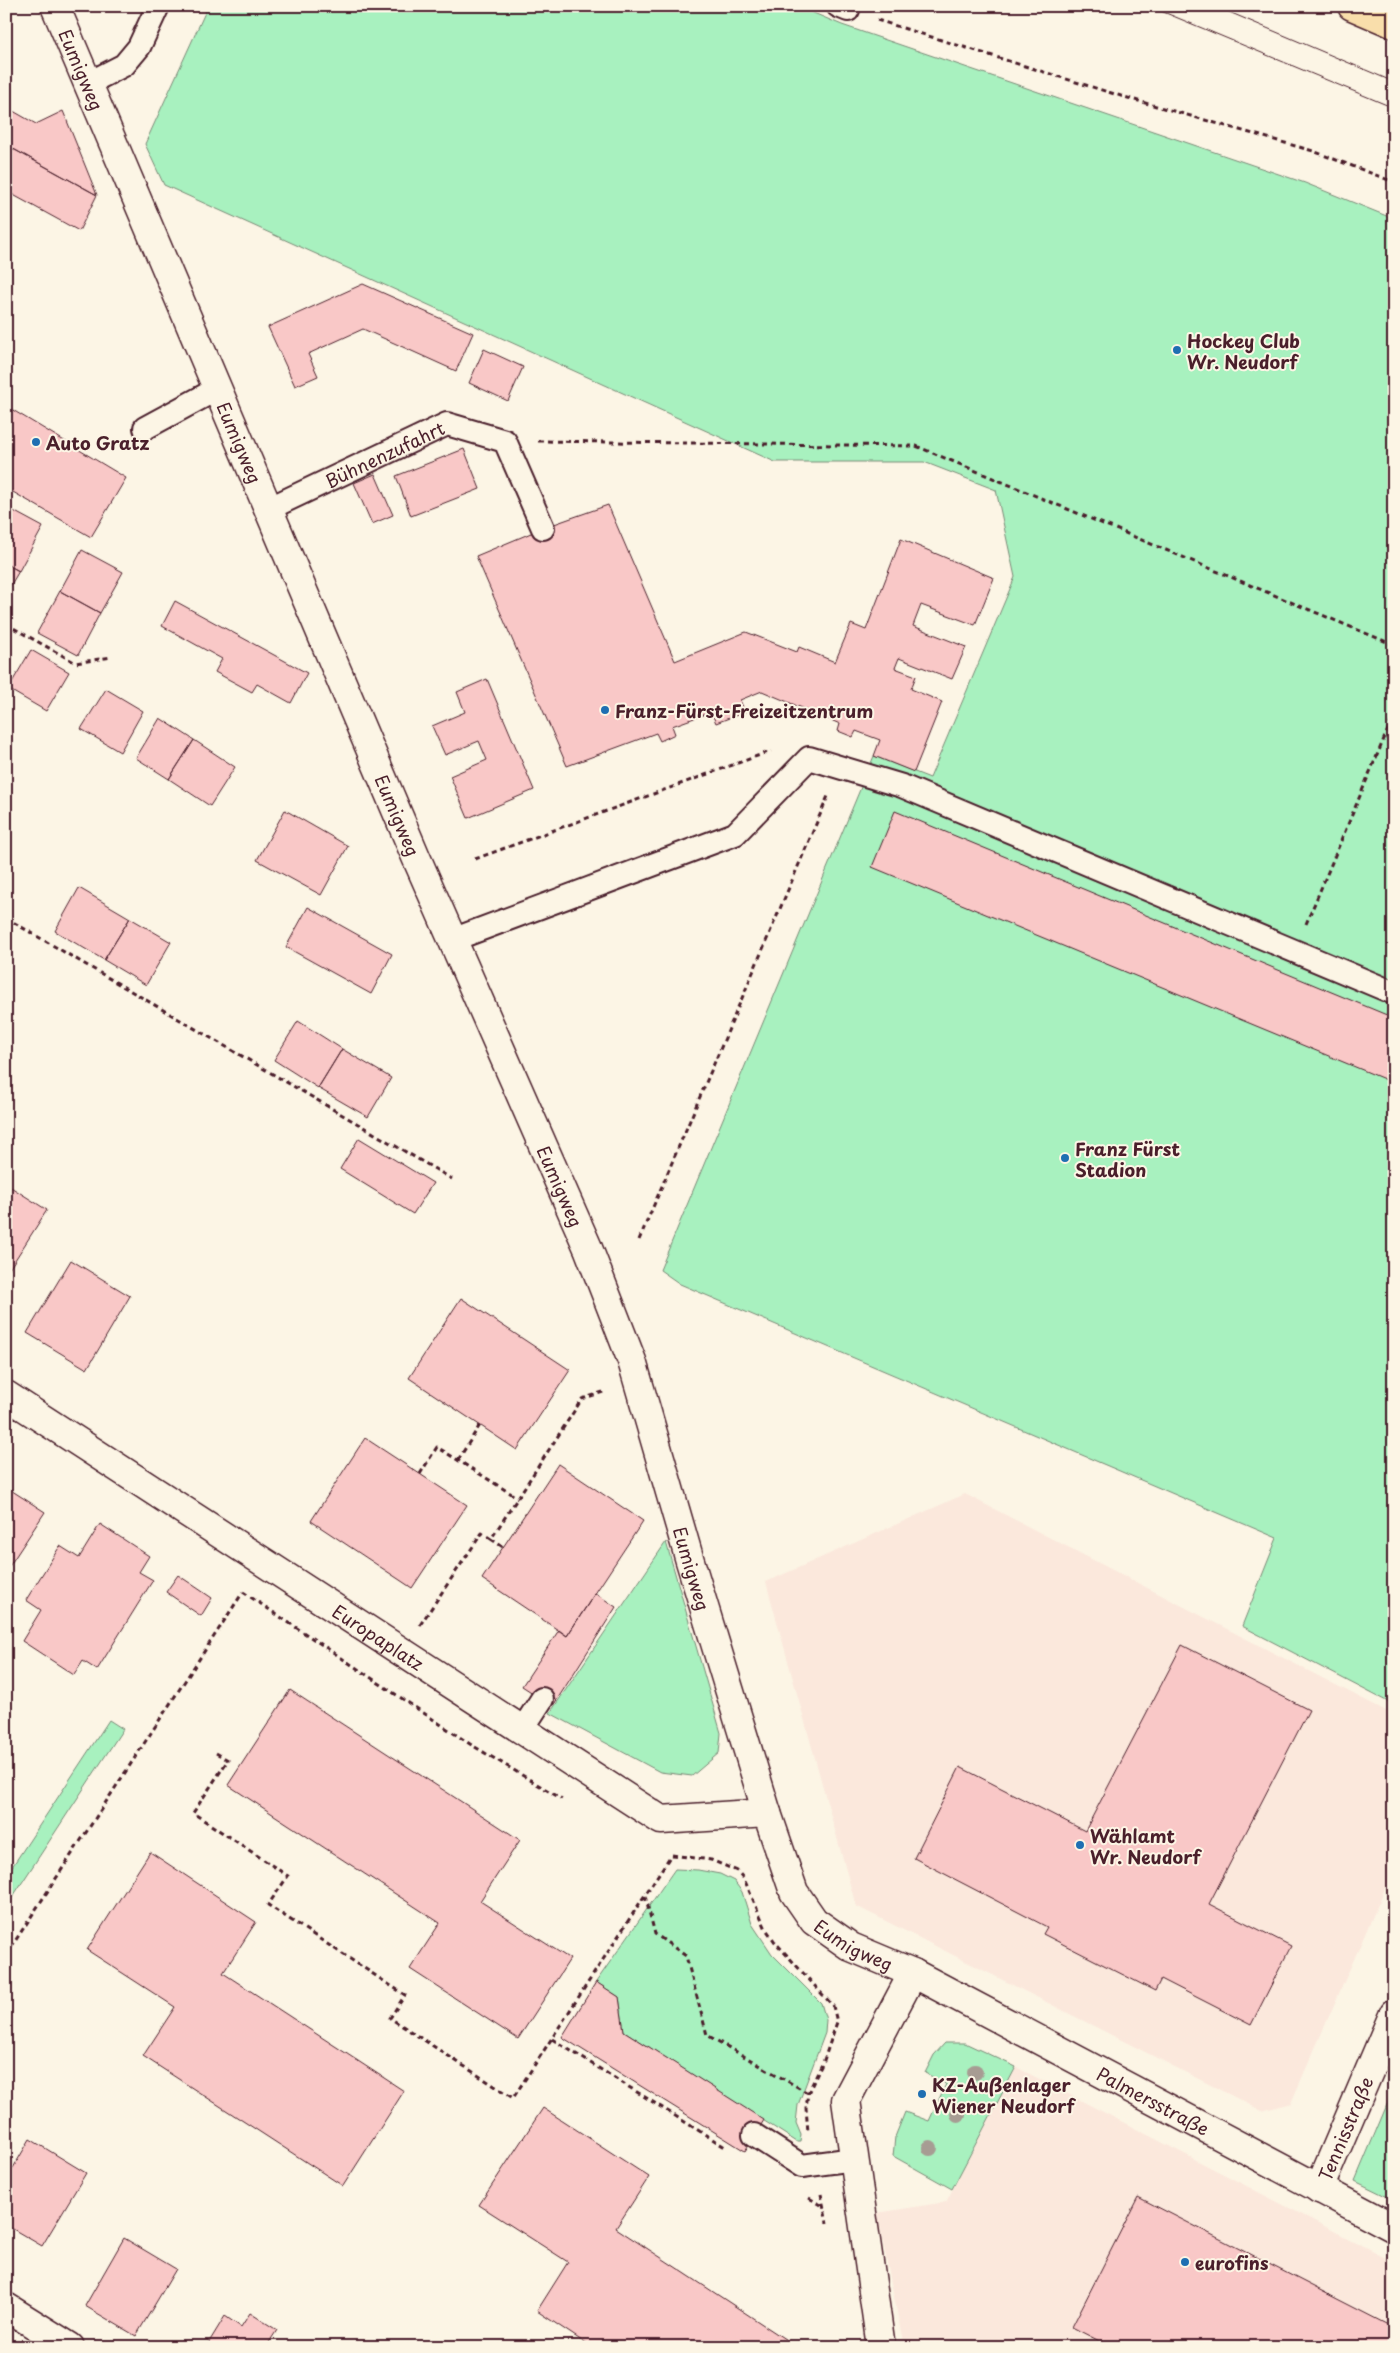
<svg xmlns="http://www.w3.org/2000/svg" width="1400" height="2353" font-family="'Playpen Sans',sans-serif">
	<rect width="100%" height="100%" fill="#fcf5e5"/>
	<filter id="ink" filterUnits="userSpaceOnUse"><feTurbulence type="fractalNoise" baseFrequency=".02" numOctaves="2"/><feDisplacementMap in="SourceGraphic" scale="10" xChannelSelector="R" yChannelSelector="G"/><feConvolveMatrix kernelMatrix="1 2 1 2 8 2 1 2 1" color-interpolation-filters="sRGB"/></filter>
	<g filter="url(#ink)">
		<path fill="#fbe8dc" d="M 965,1494 L 1394,1715 L 1394,1868 L 1291,2103 L 1262,2111 L 856,1906 L 766,1582 Z
			M 1016,2067 L 1394,2262 L 1394,2347 L 904,2347 L 877,2213 L 946,2202 Z"/>
		<path fill="#a8f1bf" stroke="#798875" d="M 208,6 L 797,6 L 842,25 L 1305,183 L 1394,219 L 1394,1705 L 1242,1626 L 1277,1538 L 680,1284 L 660,1270 L 874,756 L 930,778 L 1015,577 L 996,490 L 924,462 L 775,462 L 164,185 L 145,144 Z
			M 666,1542 L 721,1733 L 719,1753 L 692,1776 L 660,1772 L 550,1713 Z
			M 109,1720 L 123,1729 L 6,1907 L 6,1876 Z
			M 675,1869 L 698,1870 L 720,1874 L 734,1881 L 742,1892 L 752,1924 L 772,1954 L 821,2003 L 826,2020 L 825,2033 L 798,2105 L 796,2123 L 801,2135 L 800,2142 L 797,2142 L 624,2031 L 619,1997 L 596,1982 Z
			M 945,2043 L 965,2043 L 1016,2067 L 952,2189 L 893,2156 L 895,2137 L 905,2112 L 929,2121 L 946,2084 L 925,2073 L 934,2055 Z
			M 1394,2088 L 1394,2200 L 1355,2181 Z"/>
		<path fill="#f9c8c7" stroke="#4a1f2b" d="M 6,18 L 12,21 L 6,30 Z
			M 6,107 L 36,124 L 63,111 L 97,195 L 6,145 Z
			M 6,145 L 97,195 L 79,231 L 6,191 Z
			M 363,284 L 473,333 L 456,371 L 363,329 L 308,354 L 318,376 L 295,386 L 268,327 Z
			M 484,349 L 523,367 L 508,401 L 469,383 Z
			M 6,406 L 126,478 L 91,537 L 6,488 Z
			M 464,449 L 480,489 L 411,516 L 396,476 Z
			M 375,474 L 393,515 L 372,524 L 354,483 Z
			M 608,505 L 675,661 L 746,632 L 797,652 L 799,647 L 835,662 L 851,624 L 866,630 L 901,539 L 994,578 L 975,625 L 921,605 L 913,626 L 966,647 L 952,679 L 899,658 L 895,668 L 916,676 L 911,689 L 942,702 L 914,772 L 874,756 L 880,740 L 856,731 L 853,737 L 838,731 L 840,724 L 762,691 L 740,700 L 745,712 L 716,723 L 711,712 L 672,726 L 675,734 L 660,741 L 656,733 L 567,766 L 476,556 L 543,528 Z
			M 6,507 L 43,527 L 19,571 L 6,564 Z
			M 82,550 L 123,572 L 100,613 L 60,591 Z
			M 6,564 L 19,571 L 6,593 Z
			M 60,591 L 100,613 L 78,655 L 37,633 Z
			M 175,601 L 307,673 L 291,703 L 257,684 L 252,692 L 215,672 L 222,659 L 162,626 Z
			M 31,650 L 69,672 L 46,711 L 8,689 Z
			M 487,679 L 534,790 L 468,818 L 450,776 L 487,760 L 479,741 L 445,755 L 432,726 L 465,712 L 457,692 Z
			M 106,689 L 143,711 L 120,752 L 81,729 Z
			M 160,718 L 194,740 L 169,779 L 136,758 Z
			M 194,740 L 235,767 L 210,806 L 169,779 Z
			M 285,810 L 348,846 L 321,895 L 257,860 Z
			M 895,811 L 1394,1018 L 1394,1083 L 872,867 Z
			M 79,888 L 130,918 L 104,960 L 55,931 Z
			M 308,907 L 392,954 L 371,994 L 286,947 Z
			M 130,918 L 171,942 L 146,985 L 104,960 Z
			M 298,1021 L 342,1049 L 318,1088 L 274,1060 Z
			M 342,1049 L 391,1078 L 368,1117 L 318,1088 Z
			M 359,1138 L 433,1183 L 413,1214 L 340,1169 Z
			M 6,1184 L 47,1210 L 6,1274 Z
			M 71,1260 L 130,1296 L 87,1369 L 27,1333 Z
			M 461,1298 L 570,1370 L 517,1450 L 409,1378 Z
			M 365,1438 L 467,1505 L 412,1588 L 311,1521 Z
			M 558,1464 L 643,1521 L 567,1636 L 482,1579 Z
			M 6,1487 L 45,1512 L 6,1571 Z
			M 100,1524 L 149,1556 L 139,1572 L 153,1580 L 97,1670 L 83,1661 L 74,1675 L 22,1641 L 41,1610 L 26,1600 L 60,1546 L 79,1558 Z
			M 178,1575 L 212,1598 L 201,1616 L 166,1592 Z
			M 595,1593 L 616,1607 L 553,1706 L 522,1686 L 559,1630 L 567,1636 Z
			M 1182,1645 L 1309,1710 L 1209,1904 L 1291,1946 L 1251,2025 L 1161,1979 L 1155,1991 L 1043,1934 L 1047,1927 L 914,1858 L 960,1767 L 1085,1831 Z
			M 290,1690 L 520,1840 L 480,1901 L 570,1959 L 518,2039 L 410,1969 L 440,1923 L 228,1785 Z
			M 150,1852 L 256,1922 L 223,1973 L 404,2091 L 343,2186 L 143,2056 L 175,2007 L 87,1950 Z
			M 596,1982 L 619,1997 L 624,2031 L 764,2120 L 745,2151 L 562,2037 Z
			M 543,2108 L 649,2177 L 616,2228 L 797,2347 L 591,2347 L 537,2311 L 568,2262 L 479,2205 Z
			M 30,2139 L 86,2173 L 42,2246 L 6,2225 L 6,2180 Z
			M 1138,2197 L 1394,2328 L 1394,2347 L 1111,2347 L 1072,2327 Z
			M 124,2238 L 176,2269 L 136,2336 L 85,2306 Z
			M 250,2313 L 277,2330 L 266,2347 L 206,2347 L 225,2316 L 241,2327 Z"/>
		<g fill="none" stroke-linecap="round" stroke-linejoin="round">
			<g stroke="#4a1f2b" stroke-width="26">
				<g id="service">
					<path d="M 838,6 L 848,10"/>
					<path d="M 87,84 L 124,65 L 139,47 L 158,6"/>
					<path d="M 145,428 L 217,389"/>
					<path id="s1" d="M 268,509 L 447,424 L 505,441 L 543,528"/>
					<path d="M 452,940 L 735,834 L 809,758 L 902,786 L 1394,993"/>
					<path d="M 522,1730 L 542,1699"/>
					<path d="M 754,2135 L 802,2166 L 854,2159"/>
				</g>
			</g>
			<g stroke="#4a1f2b" stroke-width="31">
				<g id="minor">
					<path id="s2" d="M 55,6 L 416,857 L 588,1248 L 632,1361 L 690,1561 L 767,1813 L 794,1892 L 814,1921 L 851,1947 L 913,1973 L 1394,2228"/>
					<path id="s3" d="M 6,1395 L 661,1820 L 767,1813"/>
					<path id="s4" d="M 1319,2189 L 1394,2013"/>
					<path d="M 6,2307 L 70,2347"/>
					<path d="M 881,2347 L 846,2100 L 913,1973"/>
				</g>
			</g>
			<g stroke="#4a1f2b" stroke-width="31">
				<path id="primary" d="M 1352,6 L 1394,24"/>
			</g>
			<path stroke="#4a1f2b" stroke-width="3" stroke-dasharray="5 4" stroke-linecap="butt" d="M 877,20 L 1121,96 L 1313,151 L 1394,182
				M 538,441 L 916,446 L 1394,645
				M 6,624 L 76,663 L 111,657
				M 475,859 L 771,751
				M 6,918 L 452,1179
				M 1306,924 L 1394,715
				M 639,1240 L 828,796
				M 458,1460 L 480,1425
				M 420,1474 L 437,1447 L 518,1498
				M 491,1539 L 503,1547
				M 243,1592 L 470,1744 L 562,1799
				M 420,1625 L 482,1533 L 491,1539 L 582,1399 L 606,1391
				M 216,1753 L 228,1760 L 193,1813 L 288,1876 L 268,1905 L 405,1995 L 390,2018 L 513,2098 L 671,1855
				M 672,1855 L 711,1860 L 737,1871 L 744,1879 L 766,1929 L 775,1942 L 833,2006 L 837,2022 L 824,2060 L 808,2093 L 806,2108 L 808,2132
				M 645,1896 L 655,1934 L 686,1956 L 707,2035 L 808,2093
				M 6,1955 L 243,1592
				M 552,2039 L 725,2147
				M 821,2194 L 827,2223
				M 809,2198 L 823,2206"/>
			<use href="#service" stroke="#fcf5e5" stroke-width="22"/>
			<use href="#minor" stroke="#fcf5e5" stroke-width="28"/>
			<use href="#primary" stroke="#f9deab" stroke-width="28"/>
			<path stroke="#4a1f2b" stroke-width="1" d="M 1149,6 L 1394,108
				M 1215,6 L 1394,82"/>
		</g>
		<g fill="#a79c93">
			<circle cx="975" cy="2072" r="8"/>
			<circle cx="958" cy="2114" r="8"/>
			<circle cx="930" cy="2148" r="8"/>
		</g>
	</g>
	<g fill="#1f6fb2" stroke="#fcf5e5" stroke-width="2">
		<circle cx="1177" cy="350" r="5"/>
		<circle cx="36" cy="442" r="5"/>
		<circle cx="605" cy="710" r="5"/>
		<circle cx="1065" cy="1158" r="5"/>
		<circle cx="1080" cy="1845" r="5"/>
		<circle cx="922" cy="2094" r="5"/>
		<circle cx="1185" cy="2262" r="5"/>
	</g>
	<g text-anchor="middle" dominant-baseline="central" stroke-width="4" stroke-linejoin="round" paint-order="stroke">
		<g font-size="18" fill="#4a1f2b" stroke="#fcf5e5">
			<text stroke="none"><textPath href="#s2" startOffset="69">Eumigweg</textPath></text>
			<text stroke="none"><textPath href="#s2" startOffset="474">Eumigweg</textPath></text>
			<text stroke="none"><textPath href="#s1" startOffset="129">Bühnenzufahrt</textPath></text>
			<text stroke="none"><textPath href="#s2" startOffset="879">Eumigweg</textPath></text>
			<text stroke="none"><textPath href="#s2" startOffset="1284">Eumigweg</textPath></text>
			<text stroke="none"><textPath href="#s2" startOffset="1689">Eumigweg</textPath></text>
			<text stroke="none"><textPath href="#s3" startOffset="444">Europaplatz</textPath></text>
			<text stroke="none"><textPath href="#s2" startOffset="2110">Eumigweg</textPath></text>
			<text stroke="none"><textPath href="#s2" startOffset="2448">Palmersstraße</textPath></text>
			<text stroke="none"><textPath href="#s4" startOffset="66">Tennisstraße</textPath></text>
		</g>
		<g font-size="18" font-weight="bold" fill="#4a1f2b" stroke="#fcf5e5" text-anchor="start">
			<text x="1187" y="340">Hockey Club<tspan x="1187" dy="21">Wr. Neudorf</tspan></text>
			<text x="46" y="442">Auto Gratz</text>
			<text x="615" y="710">Franz-Fürst-Freizeitzentrum</text>
			<text x="1075" y="1148">Franz Fürst<tspan x="1075" dy="21">Stadion</tspan></text>
			<text x="1090" y="1835">Wählamt<tspan x="1090" dy="21">Wr. Neudorf</tspan></text>
			<text x="932" y="2084">KZ-Außenlager<tspan x="932" dy="21">Wiener Neudorf</tspan></text>
			<text x="1195" y="2262">eurofins</text>
		</g>
	</g>
	<rect width="1400" height="2353" fill="none" stroke="#fcf5e5" stroke-width="25"/>
	<rect x="12" y="12" width="1375" height="2328" fill="none" stroke="#4a1f2b" stroke-width="2" filter="url(#ink)"/>
</svg>
